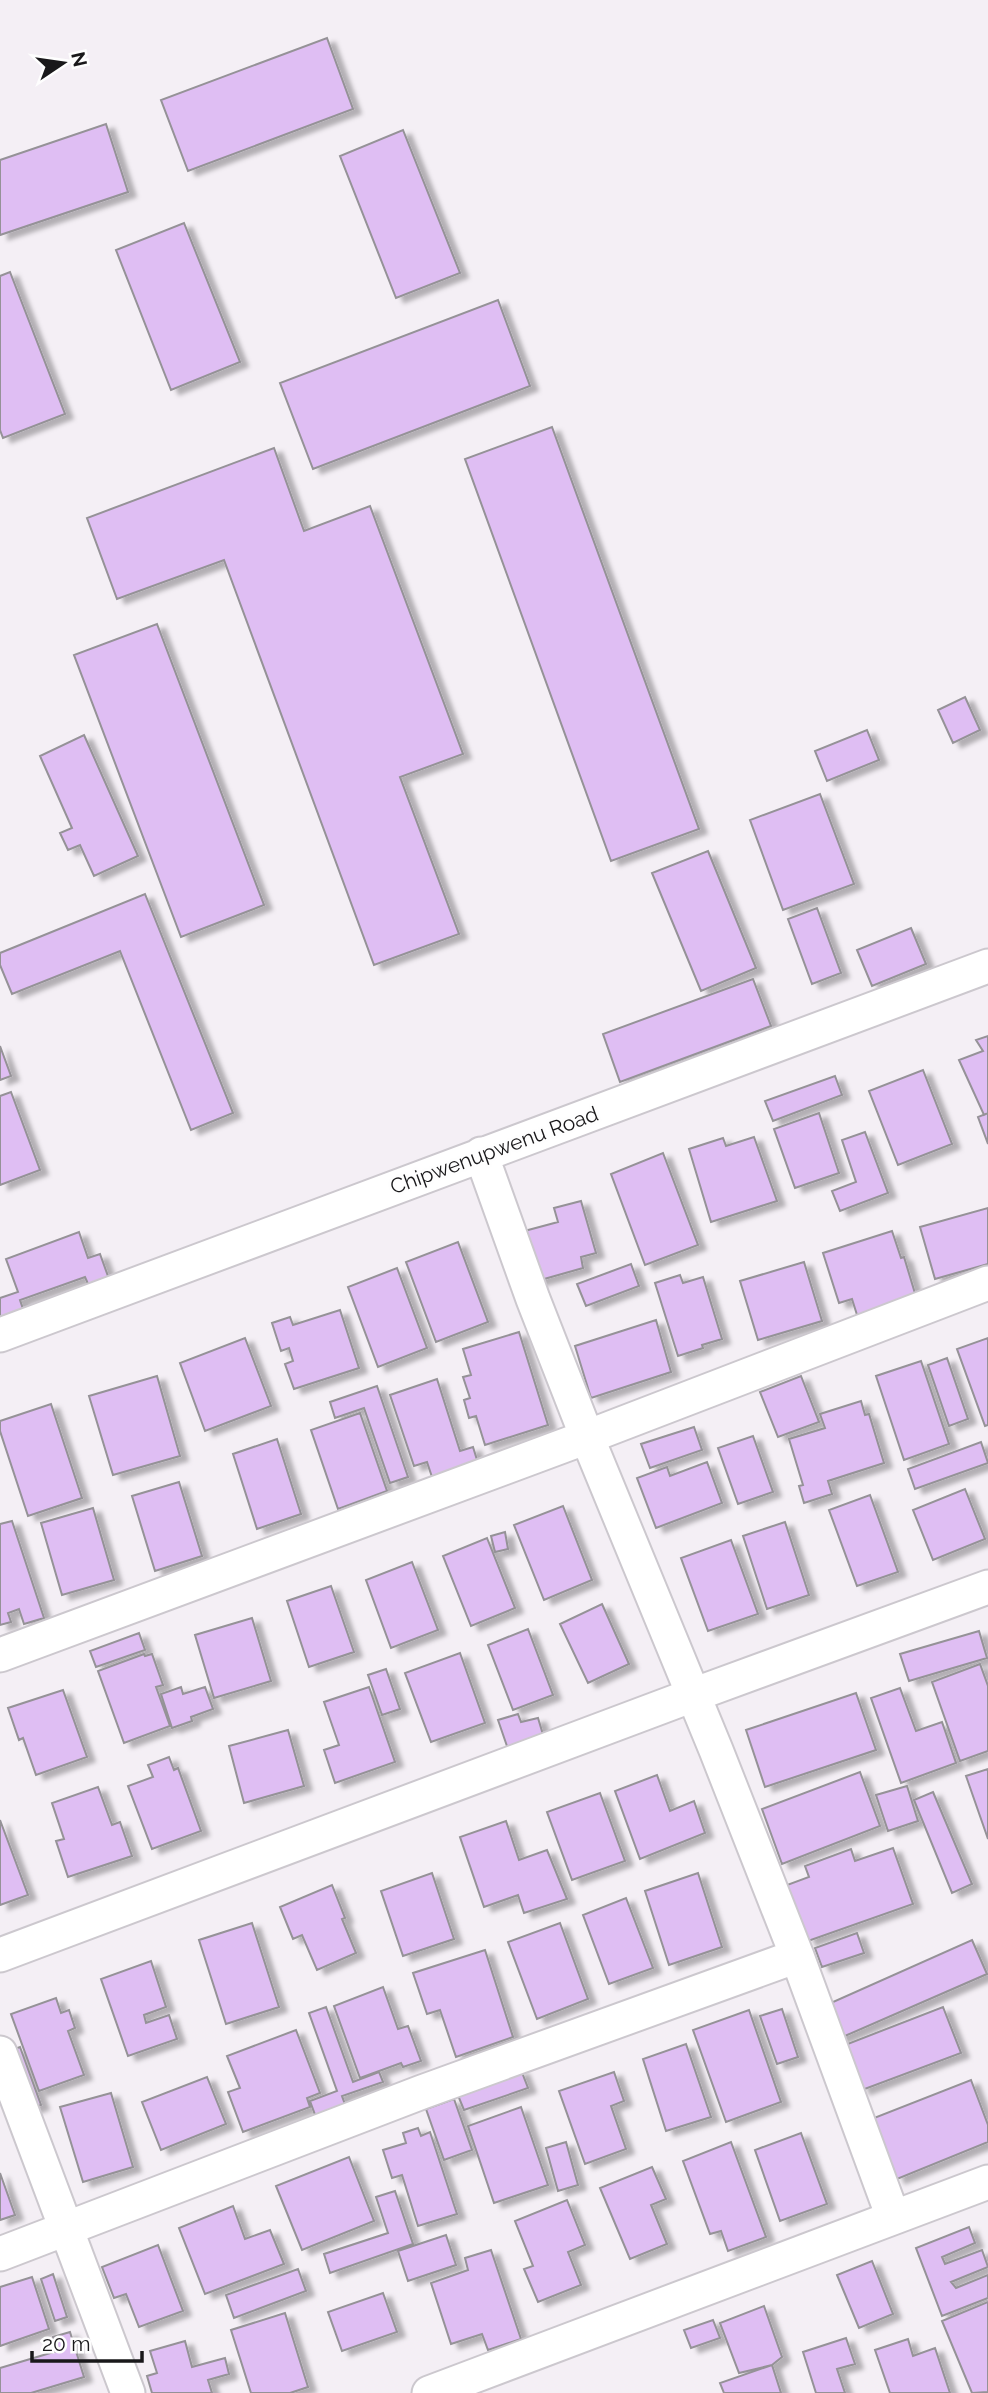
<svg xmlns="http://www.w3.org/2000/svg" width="988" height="2393" font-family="Raleway,sans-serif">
	<defs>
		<filter id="shadow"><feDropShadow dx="8" dy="4.5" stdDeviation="2" flood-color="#0004"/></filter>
	</defs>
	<rect width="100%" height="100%" fill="#f4eff5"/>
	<path fill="#dfbef3" stroke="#959297" stroke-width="2" filter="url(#shadow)" d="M 327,38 L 353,109 L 188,171 L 161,100 Z
		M 106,124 L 128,192 L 0,235 L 0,160 Z
		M 403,130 L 460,273 L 396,298 L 340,156 Z
		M 184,223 L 240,362 L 171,390 L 116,250 Z
		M 10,272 L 65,414 L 3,438 L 0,430 L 0,276 Z
		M 498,300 L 530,386 L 313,469 L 280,383 Z
		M 552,427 L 699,829 L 611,861 L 465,459 Z
		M 274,448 L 304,531 L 370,506 L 463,754 L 400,777 L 459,934 L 374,965 L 224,560 L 117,599 L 87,518 Z
		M 157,624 L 264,905 L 181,937 L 74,655 Z
		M 965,697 L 980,730 L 953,743 L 938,710 Z
		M 867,730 L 879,760 L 827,781 L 815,751 Z
		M 84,735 L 138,856 L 94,876 L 80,845 L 68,850 L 60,833 L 72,828 L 40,756 Z
		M 820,794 L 854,884 L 783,910 L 750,820 Z
		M 708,851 L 756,968 L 701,991 L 652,873 Z
		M 145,894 L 233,1113 L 191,1130 L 120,951 L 12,994 L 0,965 L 0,953 Z
		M 817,908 L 841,973 L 812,984 L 788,919 Z
		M 911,928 L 926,964 L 872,986 L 857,950 Z
		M 753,979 L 771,1026 L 620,1082 L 603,1034 Z
		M 988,1036 L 988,1113 L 984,1115 L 959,1060 L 983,1051 L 976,1040 Z
		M 0,1046 L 11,1076 L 0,1080 Z
		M 923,1070 L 952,1144 L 898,1165 L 869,1091 Z
		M 835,1076 L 842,1095 L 773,1121 L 765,1101 Z
		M 11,1092 L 40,1170 L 0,1185 L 0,1096 Z
		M 819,1113 L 839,1173 L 795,1188 L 774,1129 Z
		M 988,1113 L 988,1144 L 978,1117 Z
		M 865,1132 L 888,1193 L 840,1211 L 832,1191 L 856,1182 L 842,1140 Z
		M 754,1137 L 777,1201 L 711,1222 L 689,1149 L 723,1138 L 726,1146 Z
		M 663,1153 L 698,1245 L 645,1265 L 611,1174 Z
		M 581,1201 L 596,1253 L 581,1257 L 583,1268 L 530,1283 L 517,1233 L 558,1222 L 554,1208 Z
		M 988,1208 L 988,1264 L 935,1279 L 920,1227 Z
		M 892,1231 L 901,1258 L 904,1257 L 917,1300 L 858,1318 L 852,1299 L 839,1303 L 823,1253 Z
		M 79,1232 L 88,1258 L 100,1254 L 109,1279 L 89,1286 L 85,1277 L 20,1300 L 25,1315 L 0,1324 L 0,1298 L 18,1292 L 6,1259 Z
		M 458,1242 L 488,1322 L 436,1342 L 406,1262 Z
		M 804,1262 L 822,1321 L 758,1340 L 740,1281 Z
		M 631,1264 L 639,1286 L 586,1306 L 577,1284 Z
		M 397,1268 L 427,1348 L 378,1367 L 348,1287 Z
		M 680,1275 L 683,1283 L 703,1277 L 722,1339 L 702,1345 L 703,1348 L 678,1356 L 655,1283 Z
		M 340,1310 L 359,1368 L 294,1389 L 285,1364 L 293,1361 L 289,1348 L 281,1351 L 272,1323 L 290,1317 L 293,1325 Z
		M 656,1320 L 671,1372 L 591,1398 L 575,1346 Z
		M 519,1332 L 548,1425 L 485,1445 L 476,1416 L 469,1418 L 464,1400 L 470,1398 L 463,1377 L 471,1375 L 463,1349 Z
		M 245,1338 L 271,1406 L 205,1431 L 180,1363 Z
		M 988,1338 L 988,1425 L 985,1426 L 957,1349 Z
		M 947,1358 L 968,1419 L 949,1426 L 928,1365 Z
		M 921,1361 L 949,1444 L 904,1460 L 876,1376 Z
		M 157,1376 L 180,1456 L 113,1475 L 89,1396 Z
		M 801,1376 L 819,1422 L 778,1437 L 760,1392 Z
		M 437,1379 L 460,1451 L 473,1447 L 481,1473 L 436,1489 L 427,1462 L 414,1466 L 390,1395 Z
		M 377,1386 L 408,1477 L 390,1483 L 364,1408 L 335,1418 L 330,1402 Z
		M 861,1401 L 865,1415 L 869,1414 L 884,1463 L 828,1481 L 832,1494 L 804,1503 L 799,1486 L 803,1485 L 789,1439 L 825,1428 L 820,1414 Z
		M 51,1404 L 82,1498 L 28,1516 L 0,1431 L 0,1421 Z
		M 360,1413 L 387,1491 L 338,1509 L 311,1430 Z
		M 694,1427 L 702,1450 L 650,1468 L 641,1444 Z
		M 753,1436 L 773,1492 L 738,1504 L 718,1448 Z
		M 277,1439 L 301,1514 L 257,1529 L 233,1454 Z
		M 981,1442 L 988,1463 L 915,1489 L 908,1469 Z
		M 707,1462 L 722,1503 L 656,1528 L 637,1478 L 667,1467 L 670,1476 Z
		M 179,1482 L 202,1556 L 155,1571 L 132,1496 Z
		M 965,1489 L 985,1539 L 933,1560 L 913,1510 Z
		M 870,1495 L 898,1572 L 857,1586 L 829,1510 Z
		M 563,1506 L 592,1580 L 544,1600 L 514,1525 Z
		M 93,1508 L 114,1580 L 62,1595 L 41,1523 Z
		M 12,1521 L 44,1618 L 24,1624 L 19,1609 L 8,1613 L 11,1622 L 0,1625 L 0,1524 Z
		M 785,1522 L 809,1595 L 767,1609 L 743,1536 Z
		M 505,1532 L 508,1549 L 495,1552 L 491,1536 Z
		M 487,1538 L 515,1608 L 471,1626 L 443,1556 Z
		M 731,1540 L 758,1614 L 708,1631 L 681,1558 Z
		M 412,1562 L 438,1630 L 391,1648 L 366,1580 Z
		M 331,1586 L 354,1652 L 309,1667 L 287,1601 Z
		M 602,1604 L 629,1664 L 588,1683 L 560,1624 Z
		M 252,1618 L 271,1681 L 214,1698 L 195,1635 Z
		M 528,1629 L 553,1695 L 513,1710 L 488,1645 Z
		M 979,1631 L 987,1658 L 909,1681 L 900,1654 Z
		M 139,1633 L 145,1650 L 96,1667 L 90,1651 Z
		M 460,1653 L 485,1723 L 431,1742 L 405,1673 Z
		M 144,1654 L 145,1656 L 152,1654 L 163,1685 L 156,1687 L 170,1726 L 124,1743 L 98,1671 Z
		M 980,1664 L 988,1686 L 988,1751 L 960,1761 L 932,1682 Z
		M 386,1669 L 400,1709 L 382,1715 L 368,1675 Z
		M 181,1687 L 183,1694 L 205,1687 L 213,1709 L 191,1717 L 192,1721 L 172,1728 L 161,1694 Z
		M 369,1687 L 395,1762 L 335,1783 L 324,1750 L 339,1745 L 324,1702 Z
		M 900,1688 L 916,1731 L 942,1722 L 956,1763 L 901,1783 L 871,1698 Z
		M 63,1690 L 87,1757 L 36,1775 L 23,1738 L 19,1740 L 8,1708 Z
		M 856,1693 L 876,1750 L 765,1787 L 746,1730 Z
		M 518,1714 L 521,1722 L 538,1718 L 544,1738 L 508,1749 L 498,1720 Z
		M 288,1730 L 304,1786 L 244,1803 L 229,1746 Z
		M 169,1757 L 174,1770 L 178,1768 L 201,1831 L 152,1849 L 128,1786 L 153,1777 L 148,1765 Z
		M 988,1769 L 988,1839 L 966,1776 Z
		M 860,1772 L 880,1826 L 782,1864 L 762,1809 Z
		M 657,1775 L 670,1811 L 694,1801 L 705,1833 L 640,1859 L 615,1791 Z
		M 907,1786 L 918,1821 L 888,1831 L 876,1795 Z
		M 98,1787 L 112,1825 L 120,1822 L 132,1856 L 68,1877 L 56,1841 L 64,1839 L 52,1803 Z
		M 933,1792 L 972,1884 L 952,1893 L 914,1800 Z
		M 600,1793 L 625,1861 L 572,1880 L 547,1812 Z
		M 0,1820 L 28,1895 L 0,1905 Z
		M 506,1821 L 519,1860 L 547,1850 L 567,1899 L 524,1913 L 518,1895 L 484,1907 L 460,1837 Z
		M 893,1848 L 913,1904 L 808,1941 L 787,1885 L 809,1877 L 805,1866 L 851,1849 L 855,1861 Z
		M 432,1873 L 454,1939 L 403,1956 L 381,1891 Z
		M 698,1873 L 722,1947 L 669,1965 L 645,1891 Z
		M 332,1885 L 345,1918 L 342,1919 L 356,1953 L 317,1970 L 302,1935 L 293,1939 L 280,1907 Z
		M 626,1898 L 653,1968 L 609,1984 L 583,1915 Z
		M 252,1923 L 279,2007 L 226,2024 L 199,1940 Z
		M 560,1923 L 588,1999 L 537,2019 L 508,1942 Z
		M 857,1933 L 864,1953 L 822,1967 L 815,1948 Z
		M 972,1940 L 987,1974 L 838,2039 L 824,2006 Z
		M 485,1950 L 513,2037 L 456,2057 L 440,2010 L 427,2014 L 413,1973 Z
		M 151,1961 L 166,2007 L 144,2015 L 146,2023 L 169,2015 L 177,2039 L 128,2056 L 101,1979 Z
		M 383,1987 L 398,2029 L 408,2026 L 421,2061 L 403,2067 L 401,2063 L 360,2078 L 334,2006 Z
		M 56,1998 L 61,2013 L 69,2010 L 75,2028 L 68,2031 L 84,2075 L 39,2091 L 11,2014 Z
		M 326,2007 L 353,2082 L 379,2072 L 383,2082 L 342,2096 L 347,2110 L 317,2120 L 310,2101 L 337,2091 L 309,2013 Z
		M 943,2007 L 961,2053 L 862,2090 L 845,2045 Z
		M 782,2009 L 798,2057 L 777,2064 L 760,2016 Z
		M 749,2010 L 781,2102 L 726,2122 L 693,2030 Z
		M 296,2030 L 320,2093 L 307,2098 L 310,2107 L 243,2132 L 228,2092 L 240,2088 L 227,2056 Z
		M 686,2044 L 711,2117 L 666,2131 L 643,2059 Z
		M 20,2047 L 41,2105 L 25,2111 L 3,2053 Z
		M 521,2070 L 528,2088 L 464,2110 L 457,2093 Z
		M 614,2072 L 624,2101 L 611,2106 L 626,2149 L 585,2164 L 559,2091 Z
		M 207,2077 L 226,2124 L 161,2150 L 142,2102 Z
		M 971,2080 L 988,2125 L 988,2142 L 897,2179 L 874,2118 Z
		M 111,2093 L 133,2167 L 83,2182 L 60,2107 Z
		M 454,2099 L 472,2150 L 444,2160 L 426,2109 Z
		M 521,2107 L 548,2185 L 494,2203 L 468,2126 Z
		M 418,2128 L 421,2136 L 430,2132 L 457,2214 L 418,2226 L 402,2175 L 392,2178 L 383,2150 L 406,2143 L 403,2133 Z
		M 801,2133 L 827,2204 L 780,2221 L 755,2150 Z
		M 566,2142 L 578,2185 L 558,2191 L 546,2148 Z
		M 731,2142 L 766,2237 L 728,2251 L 721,2231 L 710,2234 L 683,2161 Z
		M 349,2157 L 374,2221 L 302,2250 L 276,2186 Z
		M 652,2167 L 666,2199 L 651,2205 L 667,2244 L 630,2259 L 600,2188 Z
		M 0,2173 L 15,2215 L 0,2220 Z
		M 395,2191 L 413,2244 L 330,2273 L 324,2254 L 388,2233 L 376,2197 Z
		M 567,2200 L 585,2245 L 568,2252 L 581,2285 L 538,2302 L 524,2269 L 533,2266 L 515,2221 Z
		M 233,2206 L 245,2239 L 270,2230 L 284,2264 L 205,2294 L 179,2228 Z
		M 969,2227 L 975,2243 L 942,2257 L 945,2264 L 982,2250 L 988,2267 L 951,2282 L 956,2288 L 988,2275 L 988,2298 L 942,2316 L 916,2248 Z
		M 446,2235 L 456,2265 L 408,2281 L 398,2251 Z
		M 158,2245 L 183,2311 L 139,2327 L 126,2294 L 114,2298 L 102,2267 Z
		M 491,2250 L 521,2339 L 488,2350 L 482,2334 L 451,2344 L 431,2283 L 468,2270 L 465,2258 Z
		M 872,2261 L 893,2314 L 859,2328 L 837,2275 Z
		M 298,2269 L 306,2291 L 234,2318 L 226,2295 Z
		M 53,2274 L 67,2317 L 55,2321 L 41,2279 Z
		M 32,2277 L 49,2329 L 0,2346 L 0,2287 Z
		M 383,2293 L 397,2332 L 342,2351 L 328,2312 Z
		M 988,2302 L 988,2392 L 972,2393 L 942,2321 Z
		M 764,2306 L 782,2357 L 772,2365 L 739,2373 L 720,2323 Z
		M 285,2313 L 308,2387 L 290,2393 L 251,2393 L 231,2330 Z
		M 713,2320 L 720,2338 L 691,2348 L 684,2330 Z
		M 70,2332 L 84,2377 L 31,2393 L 0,2393 L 0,2368 L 57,2351 L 53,2337 Z
		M 846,2338 L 855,2364 L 837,2369 L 845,2393 L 816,2393 L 803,2352 Z
		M 908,2339 L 913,2356 L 935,2348 L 950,2393 L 890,2393 L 875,2350 Z
		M 185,2341 L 192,2367 L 225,2358 L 229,2374 L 208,2380 L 212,2393 L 152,2393 L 147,2376 L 157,2373 L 150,2351 Z
		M 772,2365 L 781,2393 L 724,2393 L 720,2383 Z"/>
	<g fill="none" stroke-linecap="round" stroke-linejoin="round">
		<g stroke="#ccc8ce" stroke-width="37">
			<path id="minor" d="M 481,1154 L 533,1299 L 587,1437 L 716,1750 L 797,1956 L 893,2217
				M 0,1335 L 988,966
				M 0,1655 L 587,1437 L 988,1283
				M 0,1955 L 693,1695 L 988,1587
				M 0,2053 L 128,2393
				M 0,2254 L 422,2092 L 797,1956
				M 429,2393 L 988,2182"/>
		</g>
		<use href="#minor" stroke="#fff" stroke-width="33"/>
	</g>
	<g text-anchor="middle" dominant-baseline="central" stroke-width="6" stroke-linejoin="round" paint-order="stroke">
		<g font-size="21" fill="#19181a" stroke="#fefefe">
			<text transform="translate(494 1150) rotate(-20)">Chipwenupwenu Road</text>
		</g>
	</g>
	<g transform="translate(63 63) rotate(77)" stroke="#fefefe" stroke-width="5" paint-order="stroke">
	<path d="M0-5L12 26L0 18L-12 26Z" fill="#19181a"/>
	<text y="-10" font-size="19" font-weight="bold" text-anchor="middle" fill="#19181a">N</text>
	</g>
	<path d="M32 2351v10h110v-10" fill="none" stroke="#19181a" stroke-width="3.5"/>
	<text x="42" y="2351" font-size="21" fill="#19181a" stroke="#fefefe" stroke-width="5" paint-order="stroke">20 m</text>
</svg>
